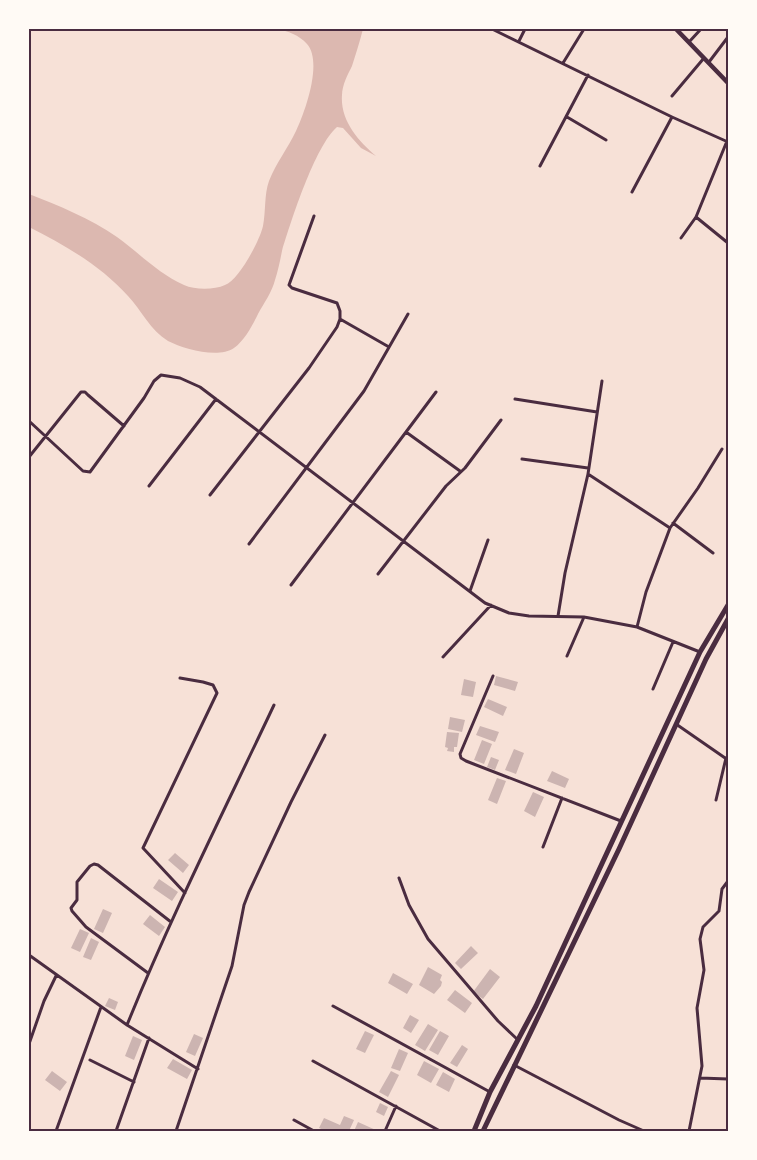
<svg xmlns="http://www.w3.org/2000/svg" width="757" height="1160" font-family="'Public Sans',sans-serif">
	<rect width="100%" height="100%" fill="#f7e1d7"/>
	<path fill="#dcb8b0" d="M 277,29 L 363,29 C 360,41 356,53 352,66 C 348,74 342,85 342,95 C 340,120 358,141 376,156 L 361,148 L 343,128 L 337,127 C 315,146 291,221 282,251 C 280,261 278,271 275,280 C 272,292 264,303 258,314 C 252,326 245,340 234,348 C 218,359 184,349 168,341 C 150,330 142,311 128,296 C 101,266 65,245 29,227 L 29,194 C 59,206 90,218 117,237 C 139,253 159,274 184,285 C 195,290 214,290 225,285 C 239,280 260,240 263,226 C 266,211 264,195 269,181 C 276,163 288,148 296,131 C 305,112 323,62 307,44 C 299,35 288,31 277,29 Z"/>
	<path fill="#ccb4b1" d="M 496,676 L 518,682 L 515,691 L 494,685 Z
		M 464,679 L 476,682 L 473,697 L 461,695 Z
		M 488,699 L 507,707 L 503,716 L 484,707 Z
		M 450,717 L 465,720 L 462,732 L 448,729 Z
		M 480,726 L 499,732 L 495,742 L 476,735 Z
		M 447,732 L 459,733 L 457,747 L 454,747 L 454,752 L 447,751 L 448,748 L 445,747 Z
		M 482,740 L 492,744 L 484,764 L 474,760 Z
		M 514,749 L 524,753 L 516,774 L 505,770 Z
		M 491,757 L 499,760 L 495,770 L 487,767 Z
		M 552,771 L 569,779 L 565,788 L 547,781 Z
		M 497,778 L 506,781 L 497,804 L 488,800 Z
		M 533,792 L 544,797 L 535,817 L 524,811 Z
		M 175,853 L 189,865 L 183,873 L 168,860 Z
		M 159,879 L 178,892 L 172,901 L 153,888 Z
		M 103,909 L 112,913 L 103,933 L 94,929 Z
		M 150,915 L 165,927 L 159,936 L 143,924 Z
		M 80,929 L 89,933 L 80,952 L 71,948 Z
		M 91,938 L 99,942 L 91,960 L 83,957 Z
		M 471,946 L 478,953 L 461,969 L 455,963 Z
		M 428,967 L 442,975 L 440,980 L 442,982 L 441,986 L 434,994 L 419,985 Z
		M 490,969 L 500,977 L 483,999 L 473,992 Z
		M 393,973 L 413,984 L 407,994 L 388,983 Z
		M 455,990 L 472,1003 L 465,1013 L 447,1000 Z
		M 109,998 L 118,1002 L 115,1010 L 105,1006 Z
		M 410,1015 L 419,1020 L 411,1033 L 403,1028 Z
		M 428,1024 L 438,1030 L 425,1051 L 415,1045 Z
		M 365,1031 L 374,1035 L 365,1053 L 356,1049 Z
		M 440,1031 L 449,1036 L 438,1055 L 429,1050 Z
		M 194,1034 L 203,1038 L 195,1056 L 186,1052 Z
		M 133,1036 L 142,1040 L 134,1060 L 125,1056 Z
		M 462,1045 L 468,1049 L 457,1067 L 450,1063 Z
		M 399,1049 L 408,1053 L 400,1071 L 391,1068 Z
		M 173,1059 L 192,1070 L 187,1079 L 167,1068 Z
		M 424,1061 L 439,1069 L 431,1083 L 417,1075 Z
		M 52,1071 L 67,1082 L 60,1091 L 45,1080 Z
		M 391,1071 L 399,1075 L 388,1097 L 379,1092 Z
		M 443,1072 L 455,1079 L 449,1092 L 436,1085 Z
		M 380,1103 L 388,1107 L 384,1116 L 376,1112 Z
		M 344,1116 L 354,1120 L 349,1131 L 326,1131 L 319,1128 L 324,1118 L 340,1125 Z
		M 358,1122 L 378,1131 L 354,1131 Z"/>
	<g fill="none" stroke-linecap="round" stroke-linejoin="round">
		<path stroke="#4a2c40" stroke-width="3" d="M 492,29 L 672,117 L 728,142
			M 519,41 L 525,29
			M 689,42 L 701,29
			M 709,62 L 728,37
			M 563,63 L 584,29
			M 672,96 L 704,58
			M 567,117 L 606,140
			M 540,166 L 588,75
			M 632,192 L 672,117
			M 696,217 L 728,243
			M 681,238 L 696,217 L 727,141
			M 340,319 L 389,347
			M 515,399 L 597,412
			M 29,421 L 83,471 L 90,472 L 144,398 L 154,381 L 161,375 L 180,378 L 200,387 L 485,603 L 509,613 L 529,616 L 584,617 L 637,627 L 700,652
			M 406,432 L 436,392
			M 29,457 L 81,392 L 85,392 L 88,395 L 124,426
			M 522,459 L 588,468
			M 588,474 L 670,528
			M 149,486 L 216,399
			M 210,495 L 309,368 L 337,327 L 340,319 L 340,311 L 337,303 L 292,288 L 289,285 L 314,216
			M 673,523 L 713,553
			M 249,544 L 364,391 L 408,314
			M 378,574 L 446,486 L 465,468 L 501,420
			M 291,585 L 406,432 L 460,471
			M 470,591 L 488,540
			M 558,616 L 565,573 L 588,474 L 602,381
			M 637,627 L 646,592 L 670,528 L 698,488 L 722,449
			M 567,656 L 584,617
			M 443,657 L 491,605
			M 493,676 L 460,754 L 461,758 L 466,761 L 621,821
			M 180,678 L 203,682 L 213,685 L 217,693 L 143,848 L 185,893
			M 653,689 L 673,642
			M 676,724 L 728,760
			M 716,800 L 726,758
			M 543,847 L 562,798
			M 399,878 L 409,905 L 428,939 L 498,1021 L 518,1040
			M 29,955 L 127,1025 L 198,1069
			M 148,973 L 86,927 L 72,911 L 71,908 L 77,900 L 77,882 L 90,866 L 94,864 L 98,865 L 171,922
			M 333,1006 L 490,1092
			M 127,1025 C 171,916 224,811 274,705
			M 29,1044 L 44,1001 L 56,976
			M 90,1060 L 134,1082
			M 313,1061 L 440,1131
			M 514,1065 L 619,1120 L 644,1131
			M 700,1078 L 728,1079
			M 294,1120 L 314,1131
			M 56,1131 L 101,1007
			M 116,1131 L 149,1038
			M 176,1131 L 232,966 L 244,905 L 249,892 L 291,802 L 325,735
			M 385,1131 L 396,1106
			M 689,1131 L 702,1066 L 697,1008 L 704,970 L 700,939 L 703,927 L 719,911 L 722,889 L 728,881"/>
		<path stroke="#4a2c40" stroke-width="4.5" d="M 676,29 L 728,83"/>
		<path stroke="#4a2c40" stroke-width="5" d="M 474,1131 L 490,1092 L 536,1006 L 700,652 L 728,605
			M 483,1131 L 619,849 L 706,659 L 728,619"/>
	</g>
	<rect width="757" height="1160" fill="none" stroke="#fffaf5" stroke-width="60"/>
	<rect x="30" y="30" width="697" height="1100" fill="none" stroke="#4a2c40" stroke-width="2"/>
</svg>
